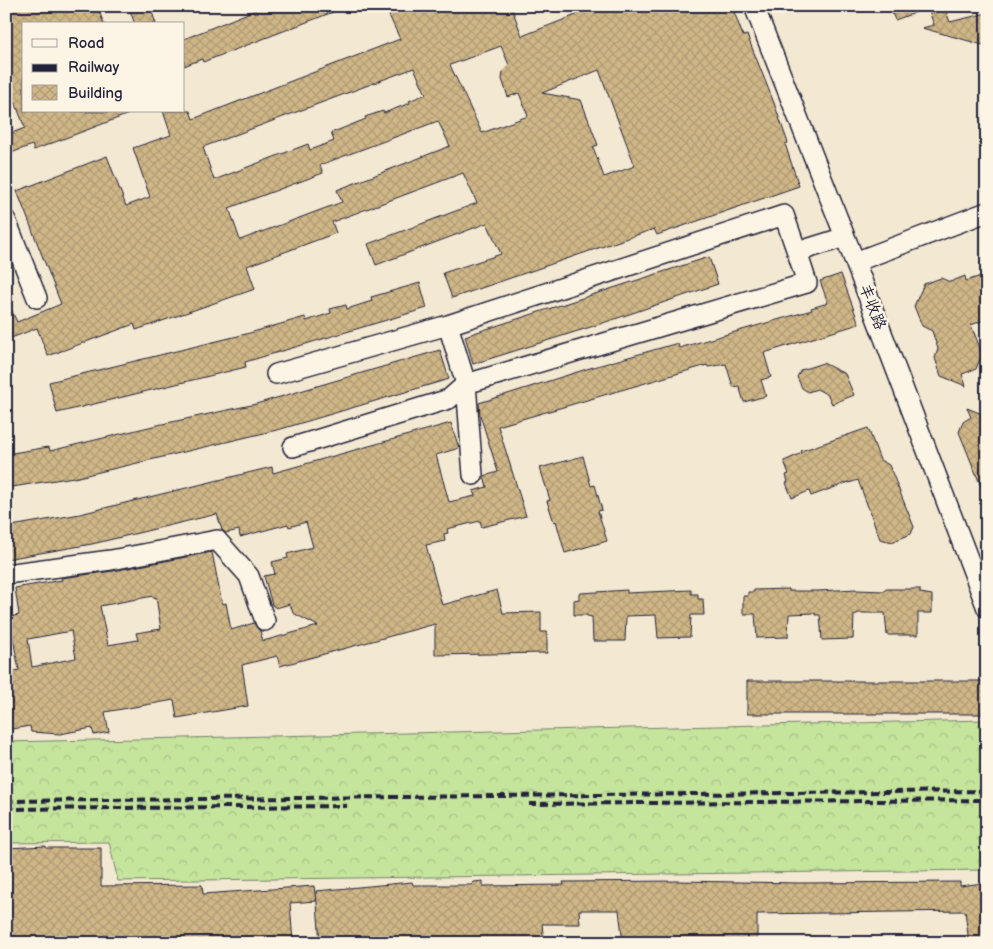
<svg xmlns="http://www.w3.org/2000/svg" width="993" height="949" font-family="'Balsamiq Sans','LXGW WenKai TC',sans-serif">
	<defs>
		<pattern id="forest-crowns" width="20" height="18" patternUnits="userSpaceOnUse" patternTransform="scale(1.25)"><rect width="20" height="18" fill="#c5e49c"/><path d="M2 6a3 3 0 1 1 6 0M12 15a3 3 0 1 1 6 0" fill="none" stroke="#a9c387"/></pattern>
		<pattern id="building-cross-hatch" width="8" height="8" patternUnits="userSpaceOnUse" patternTransform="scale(1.25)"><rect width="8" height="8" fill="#cfb686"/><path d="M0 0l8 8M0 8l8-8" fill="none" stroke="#b19c75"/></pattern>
	</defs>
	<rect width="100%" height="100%" fill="#f3e8d2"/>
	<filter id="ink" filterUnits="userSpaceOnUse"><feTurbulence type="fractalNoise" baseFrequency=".02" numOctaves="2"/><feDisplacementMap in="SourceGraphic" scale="10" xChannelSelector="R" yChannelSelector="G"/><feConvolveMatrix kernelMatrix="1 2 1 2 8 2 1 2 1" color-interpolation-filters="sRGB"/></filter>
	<g filter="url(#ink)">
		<path fill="url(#forest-crowns)" stroke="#74836c" d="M 987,720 L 987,870 L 118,881 L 109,842 L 6,843 L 6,742 Z"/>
		<path fill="url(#building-cross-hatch)" stroke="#22223b" fill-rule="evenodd" d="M 6,6 L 97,6 L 104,24 L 24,24 L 24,111 L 134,112 L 34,150 L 32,145 L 6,155 L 6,135 L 25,128 L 13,97 L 6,99 Z
			M 128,6 L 150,6 L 156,24 L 135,24 Z
			M 265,6 L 346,7 L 203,62 L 202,59 L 184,66 L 184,39 Z
			M 404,6 L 511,6 L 522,36 L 599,6 L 732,6 L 743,36 L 747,35 L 774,103 L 788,143 L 785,144 L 799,186 L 657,235 L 654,229 L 452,298 L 443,273 L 501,254 L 487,223 L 376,265 L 368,244 L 477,203 L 463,173 L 332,222 L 336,233 L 247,266 L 255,289 L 136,330 L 134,324 L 48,356 L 37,328 L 6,340 L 6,298 L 17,322 L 61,304 L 17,191 L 107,156 L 126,206 L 150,197 L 133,148 L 171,135 L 163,111 L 190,111 L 193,119 L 400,39 L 388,13 ZM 501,46 L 509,65 L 503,71 L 502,79 L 508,97 L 519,93 L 528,116 L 482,133 L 450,65 ZM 414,68 L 426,94 L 409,101 L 410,103 L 384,113 L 383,111 L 365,117 L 366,119 L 331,133 L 334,141 L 310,150 L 308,144 L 214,180 L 203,147 ZM 599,70 L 635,166 L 604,177 L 593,147 L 598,145 L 581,100 L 542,93 ZM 438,121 L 450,146 L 337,190 L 342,202 L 240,240 L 229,208 L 323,173 L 320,165 Z
			M 889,6 L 944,6 L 950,22 L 987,13 L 987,46 L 922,28 L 934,25 L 928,8 L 895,20 Z
			M 709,257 L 718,284 L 597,325 L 473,364 L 465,336 Z
			M 841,274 L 859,324 L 764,353 L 771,377 L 761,380 L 766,396 L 744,402 L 739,386 L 733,387 L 726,364 L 708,367 L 707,365 L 498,426 L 526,516 L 482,527 L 480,521 L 447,529 L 448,533 L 444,534 L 445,541 L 426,545 L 442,605 L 497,590 L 503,613 L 541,612 L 541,632 L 547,632 L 547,653 L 435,655 L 435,624 L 280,666 L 277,656 L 242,665 L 248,706 L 177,718 L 174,700 L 105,712 L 109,732 L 94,735 L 92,728 L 60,734 L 31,732 L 30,726 L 6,730 L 6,673 L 19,670 L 9,617 L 19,615 L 15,588 L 62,580 L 61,578 L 113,571 L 212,552 L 222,604 L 226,603 L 231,630 L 254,623 L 260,631 L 263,641 L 318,626 L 293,613 L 290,604 L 276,608 L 272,605 L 264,576 L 275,574 L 272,562 L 288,558 L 287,554 L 313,547 L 306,522 L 289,527 L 288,524 L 240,537 L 239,530 L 226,533 L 222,530 L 217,514 L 92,544 L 6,559 L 6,527 L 80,514 L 272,467 L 273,473 L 451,423 L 459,448 L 436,455 L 449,502 L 475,496 L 473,491 L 487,487 L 484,476 L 498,472 L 480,415 L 479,403 L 590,368 L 678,343 L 679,348 L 812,310 L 811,308 L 828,303 L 820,281 ZM 153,596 L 153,598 L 156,597 L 161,629 L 136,633 L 138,640 L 108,645 L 100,606 ZM 71,631 L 76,658 L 32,667 L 28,639 Z
			M 965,276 L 966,281 L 981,276 L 987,291 L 987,319 L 971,325 L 984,358 L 980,359 L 976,369 L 962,374 L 966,386 L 941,376 L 935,358 L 938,349 L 932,331 L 922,326 L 914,306 L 924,284 L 941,278 L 950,282 Z
			M 420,283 L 427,308 L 245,362 L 246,367 L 57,413 L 49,382 L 246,334 L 305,317 L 306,321 L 331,313 L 330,309 L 346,305 L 347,309 L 372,301 L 371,297 Z
			M 440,350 L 449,379 L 281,429 L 74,478 L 74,477 L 6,488 L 6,454 L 49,447 L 50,451 L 153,426 L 256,404 Z
			M 823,363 L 845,374 L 854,395 L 832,404 L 828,395 L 817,389 L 808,392 L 802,388 L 797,377 L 801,370 Z
			M 967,408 L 987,416 L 987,501 L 959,432 L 963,422 L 971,417 Z
			M 868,428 L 880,460 L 889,465 L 914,527 L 911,534 L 892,542 L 880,539 L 858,480 L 849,483 L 849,482 L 811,496 L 809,491 L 792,498 L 786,483 L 788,482 L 786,475 L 789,474 L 784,461 L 802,453 L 801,451 Z
			M 583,456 L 591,486 L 595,485 L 602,510 L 598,511 L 607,541 L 565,553 L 556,521 L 554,522 L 547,501 L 550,500 L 540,468 Z
			M 789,589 L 789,591 L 818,591 L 856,589 L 856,590 L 885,591 L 885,589 L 920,589 L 920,593 L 932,595 L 932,613 L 918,613 L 918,635 L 887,635 L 885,613 L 859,613 L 854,615 L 853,639 L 822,640 L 820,615 L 815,615 L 815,613 L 789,614 L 788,637 L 757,638 L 755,614 L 743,614 L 743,596 L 748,596 L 748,592 L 754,592 L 754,590 Z
			M 627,590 L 627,593 L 691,590 L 691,594 L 698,594 L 698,599 L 703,599 L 704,615 L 691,615 L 690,637 L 658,638 L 656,615 L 626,616 L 625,641 L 593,641 L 592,617 L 587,616 L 587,615 L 574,615 L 574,600 L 579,599 L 579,594 L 581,593 Z
			M 747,681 L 987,681 L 987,714 L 747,714 Z
			M 46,846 L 46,848 L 101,848 L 101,886 L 202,885 L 203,894 L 314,886 L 316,901 L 290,903 L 293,943 L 6,943 L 6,848 Z
			M 483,881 L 483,886 L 564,885 L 563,882 L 677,881 L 799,883 L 960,882 L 960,886 L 983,883 L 987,883 L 987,943 L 969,943 L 965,911 L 757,914 L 757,943 L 623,943 L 619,910 L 579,910 L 580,924 L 542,924 L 544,943 L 320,943 L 316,891 L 412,882 L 413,885 L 471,885 L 474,882 Z"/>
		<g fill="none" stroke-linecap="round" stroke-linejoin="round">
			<g stroke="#22223b" stroke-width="22">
				<path id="minor" d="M 754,6 L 855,262 L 987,608
					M 6,220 L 37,298
					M 855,262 L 987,212
					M 448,325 L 466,384 L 473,475
					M 276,374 L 448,325 L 784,215 L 797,252
					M 293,447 L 449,399 L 466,384 L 807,283 L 797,252 L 845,237
					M 6,574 L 111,560 L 217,540 L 249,576 L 265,621"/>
			</g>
			<use href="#minor" stroke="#fcf5e5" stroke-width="19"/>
			<path stroke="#22223b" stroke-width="4" stroke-dasharray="8 4" stroke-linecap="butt" d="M 6,801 L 987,791
				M 529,804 L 987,800
				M 6,809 L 347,806"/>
		</g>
	</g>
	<g text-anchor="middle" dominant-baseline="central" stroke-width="5" stroke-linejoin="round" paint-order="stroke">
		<g font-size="16" fill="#22223b" stroke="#fcf5e5">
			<text transform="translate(872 307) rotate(69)">丰收路</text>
		</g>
	</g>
	<rect width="993" height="949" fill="none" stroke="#fcf5e5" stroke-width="25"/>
	<rect x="12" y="12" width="968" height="924" fill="none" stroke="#22223b" stroke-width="2" filter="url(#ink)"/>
	<rect x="22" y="22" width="162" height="90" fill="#fcf5e5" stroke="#a5a1a1"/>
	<rect x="32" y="39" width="25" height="8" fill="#fcf5e5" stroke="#a5a1a1"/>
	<text x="68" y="48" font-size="15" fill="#22223b">Road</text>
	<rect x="32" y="64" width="25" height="8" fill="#22223b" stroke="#a5a1a1"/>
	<text x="68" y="72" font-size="15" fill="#22223b">Railway</text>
	<rect x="32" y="85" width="25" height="15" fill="url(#building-cross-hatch)" stroke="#a5a1a1"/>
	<text x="68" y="98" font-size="15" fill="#22223b">Building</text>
</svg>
